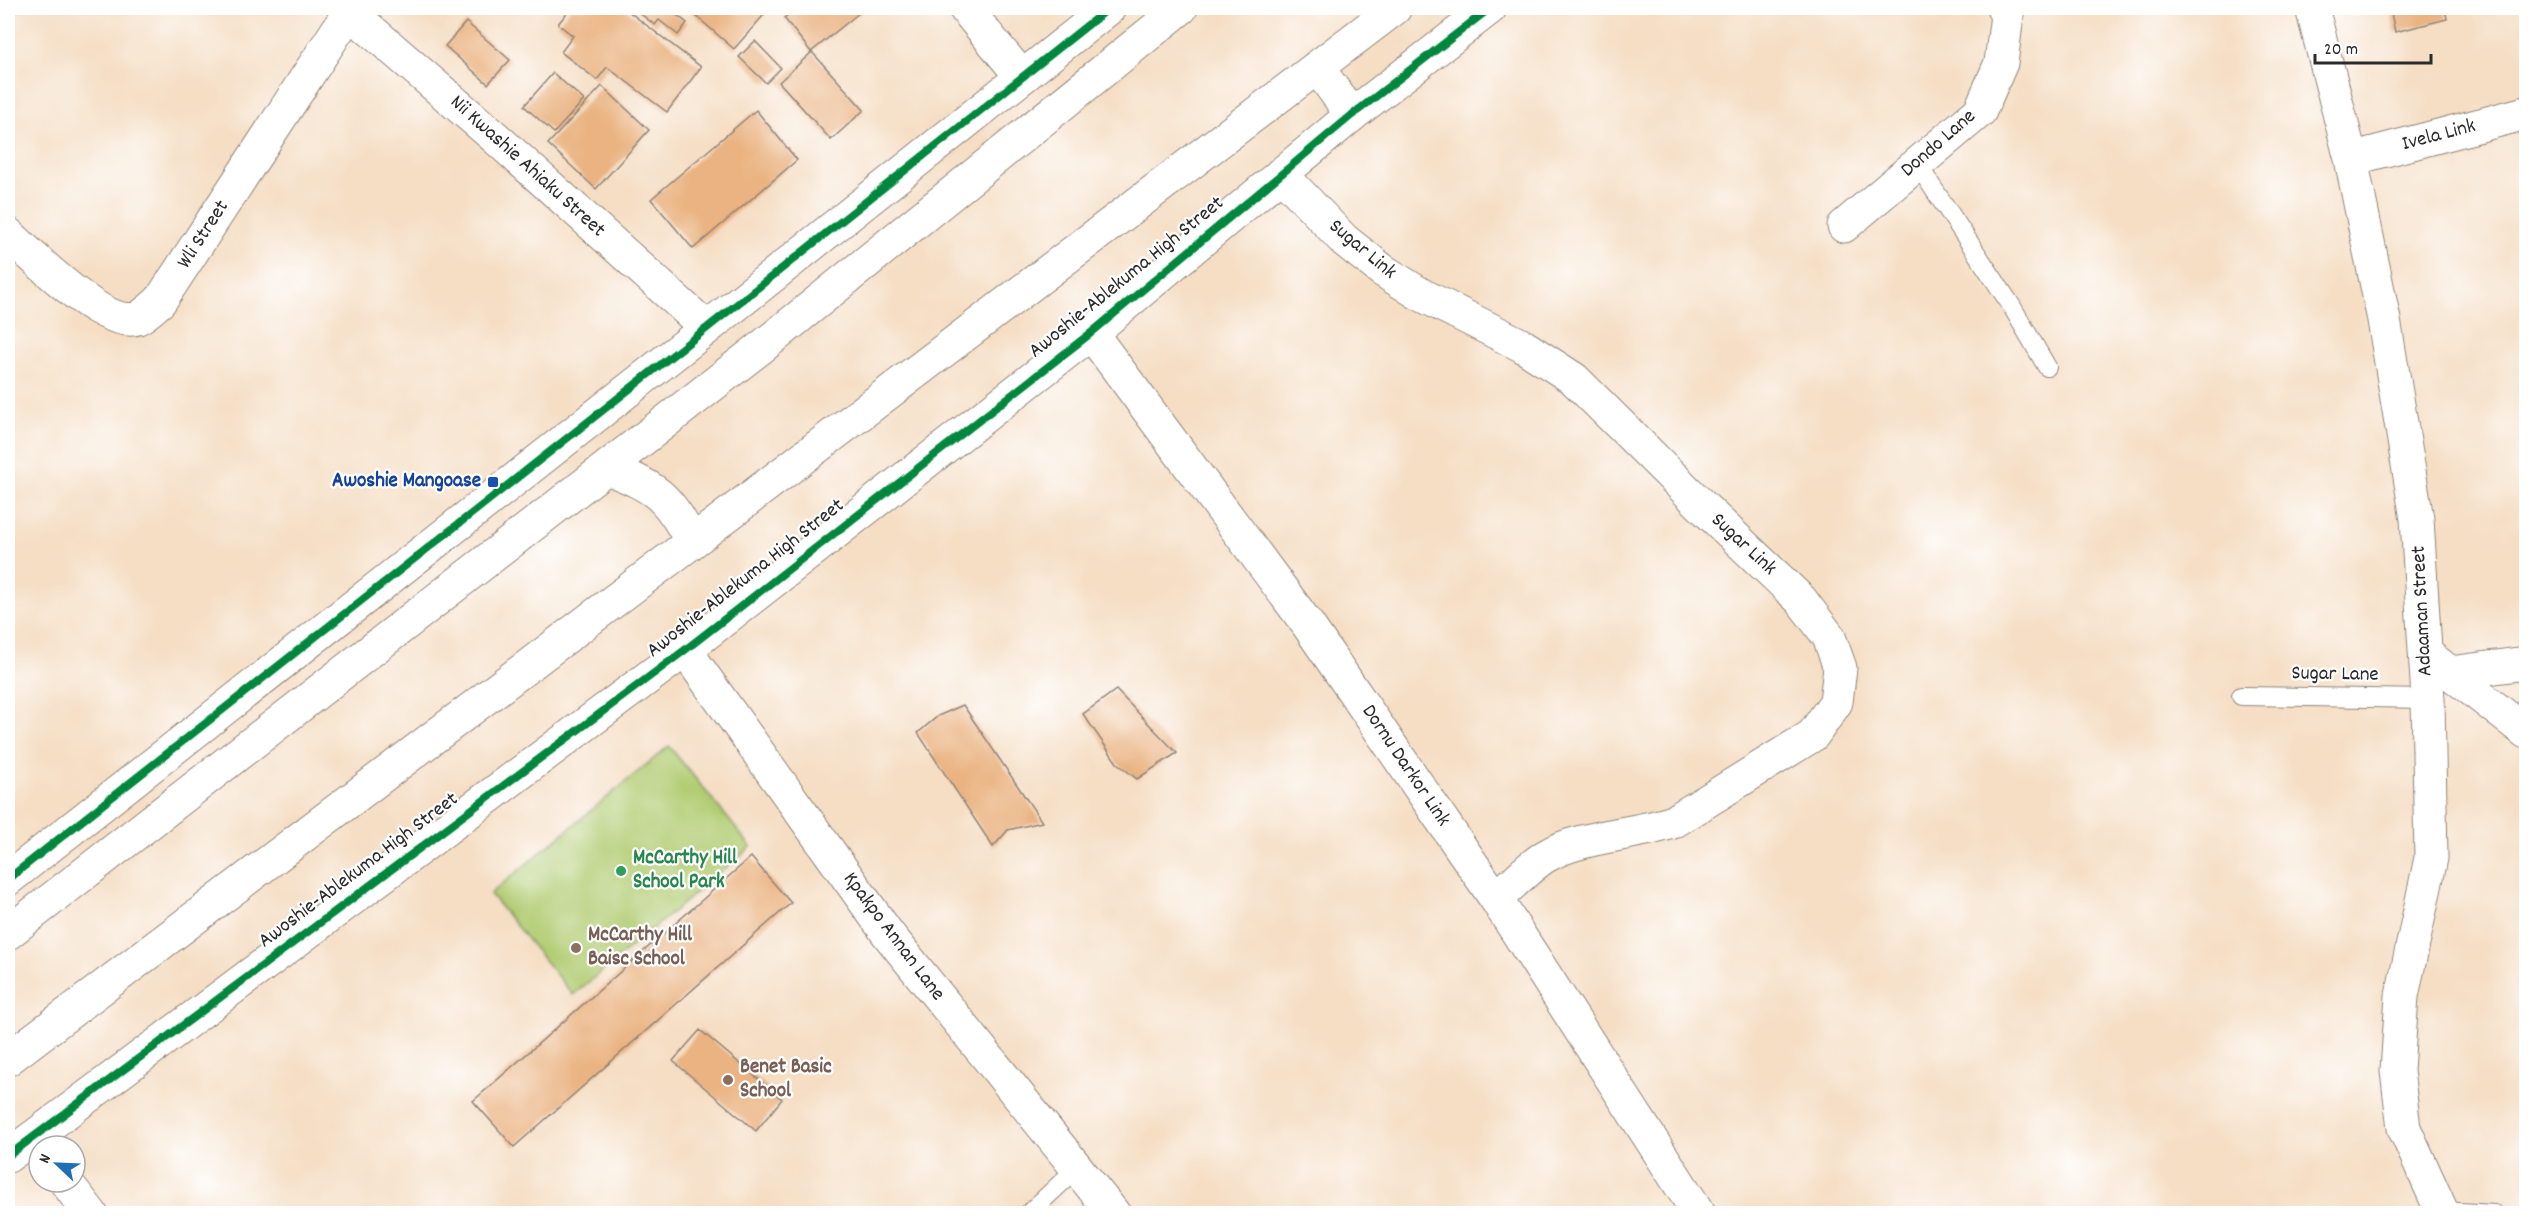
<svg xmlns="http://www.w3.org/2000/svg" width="2534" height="1221" font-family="Dekko,sans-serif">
	<rect width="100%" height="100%" fill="#fff"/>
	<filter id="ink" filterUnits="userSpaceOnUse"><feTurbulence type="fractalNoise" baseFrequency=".0167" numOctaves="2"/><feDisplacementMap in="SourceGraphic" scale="12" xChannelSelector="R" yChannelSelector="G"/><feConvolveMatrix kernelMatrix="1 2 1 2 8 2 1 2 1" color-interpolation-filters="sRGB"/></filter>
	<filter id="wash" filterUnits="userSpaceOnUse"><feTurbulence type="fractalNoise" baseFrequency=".008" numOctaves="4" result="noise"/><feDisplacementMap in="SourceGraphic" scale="24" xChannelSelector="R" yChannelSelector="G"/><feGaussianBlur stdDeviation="1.35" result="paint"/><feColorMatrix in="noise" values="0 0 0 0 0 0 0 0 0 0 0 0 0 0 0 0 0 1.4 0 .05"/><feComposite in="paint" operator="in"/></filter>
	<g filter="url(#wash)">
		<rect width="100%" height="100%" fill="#f5dec4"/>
		<path fill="#b1cc72" stroke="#6e7c4e" stroke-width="1.5" d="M 669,746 L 751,847 L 573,995 L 490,894 Z"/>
		<g id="blocks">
			<path fill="#eab381" d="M 571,8 L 624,8 L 701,67 L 667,112 L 607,67 L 597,80 L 561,52 L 573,36 L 558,24 Z
				M 639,8 L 668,8 L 687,23 L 678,35 L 659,20 L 655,25 L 637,11 Z
				M 687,8 L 770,8 L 734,49 Z
				M 797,8 L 865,8 L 811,52 L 784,18 Z
				M 2390,8 L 2445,8 L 2447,19 L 2395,32 Z
				M 466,22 L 510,60 L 488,84 L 445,46 Z
				M 755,41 L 781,68 L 766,83 L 739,57 Z
				M 812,52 L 864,110 L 831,140 L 779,82 Z
				M 553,73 L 584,100 L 554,133 L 524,106 Z
				M 602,86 L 649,130 L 596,189 L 548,144 Z
				M 756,110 L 797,160 L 693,249 L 651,199 Z
				M 1116,690 L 1177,753 L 1137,779 L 1117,763 L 1083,714 Z
				M 963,705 L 1042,822 L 1008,830 L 993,847 L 918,733 L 938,716 Z
				M 751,857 L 791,903 L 514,1147 L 473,1101 Z
				M 700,1030 L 782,1099 L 756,1131 L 673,1061 Z"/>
		</g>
	</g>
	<g filter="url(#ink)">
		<use href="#blocks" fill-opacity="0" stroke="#908478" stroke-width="1.5"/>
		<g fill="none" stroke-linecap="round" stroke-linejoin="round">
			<g stroke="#908478" stroke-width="20">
				<path id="lane" d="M 1917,164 L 2011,305 L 2047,367
					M 2241,696 L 2428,699
					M 2442,1211 L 2494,1214
					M 1028,1214 L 1077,1168"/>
			</g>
			<g stroke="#908478" stroke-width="35">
				<path id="street" d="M 345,8 L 497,139 L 707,328
					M 965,8 L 1022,77
					M 2312,8 L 2351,159 L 2384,320 L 2417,519 L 2428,699 L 2431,858 L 2402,996 L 2397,1071 L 2404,1128 L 2443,1214
					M 2351,159 L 2526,113
					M 1281,174 L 1344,240 L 1382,270 L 1420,294 L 1523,346 L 1574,379 L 1701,505 L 1801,600 L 1829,637 L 1840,668 L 1836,702 L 1813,735 L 1673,822 C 1635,835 1579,836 1546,856 C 1528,867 1512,885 1496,899
					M 1844,226 L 1980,111 L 2001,63 L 2007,15 L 2003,8
					M 8,234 C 32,255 104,330 138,318 C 145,315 154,306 160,301 L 350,11
					M 1091,333 L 1308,625 L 1496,899 L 1699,1214
					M 685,650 L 888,934 L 1114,1214
					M 2426,654 L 2526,732
					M 2450,673 L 2526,663
					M 66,1182 L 91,1214"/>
			</g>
			<g stroke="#908478" stroke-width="35">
				<path id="secondary" d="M 8,879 L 707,328 L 1109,8
					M 8,1156 L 685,650 L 1091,333 L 1352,115 L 1490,8"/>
			</g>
			<g stroke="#908478" stroke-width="35">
				<path id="primary" d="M 1317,67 L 1352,115
					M 607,468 C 657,488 667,495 692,542
					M 8,933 L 768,342 L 1181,8
					M 8,1059 L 692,542 L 1395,8"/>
			</g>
			<use href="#lane" stroke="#fff" stroke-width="18"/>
			<use href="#street" stroke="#fff" stroke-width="33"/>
			<use href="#secondary" stroke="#fff" stroke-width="33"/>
			<use href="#primary" stroke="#fff" stroke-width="33"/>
			<g stroke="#fff" stroke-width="11">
				<path id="cycleway" d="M 8,879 L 707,328 L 1109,8
					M 8,1156 L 685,650 L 1091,333 L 1352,115 L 1490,8"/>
			</g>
			<use href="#cycleway" stroke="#00873e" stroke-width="8"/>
		</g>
	</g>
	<rect fill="#1a4fb4" stroke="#fff" stroke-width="2" x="487" y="476" width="12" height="12" rx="3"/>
	<circle fill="#2e9e5b" stroke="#fff" stroke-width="2" cx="621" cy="871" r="6"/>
	<g fill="#8d6e63" stroke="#fff" stroke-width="2">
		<circle cx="576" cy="948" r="6"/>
		<circle cx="728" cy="1080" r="6"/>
	</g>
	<g text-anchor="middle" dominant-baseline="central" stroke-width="4.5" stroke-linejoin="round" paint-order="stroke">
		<g font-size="21" fill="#2b2b2b" stroke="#fff">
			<text transform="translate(2439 136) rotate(-15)">Ivela Link</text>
			<text transform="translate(1939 144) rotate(-41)">Dondo Lane</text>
			<text transform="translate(527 167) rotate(42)">Nii Kwashie Ahiaku Street</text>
			<text transform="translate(204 235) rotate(-57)">Wli Street</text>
			<text transform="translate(1362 250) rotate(40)">Sugar Link</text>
			<text transform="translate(1127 278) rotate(-39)">Awoshie-Ablekuma High Street</text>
			<text transform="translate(1743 545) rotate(43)">Sugar Link</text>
			<text transform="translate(746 579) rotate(-38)">Awoshie-Ablekuma High Street</text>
			<text transform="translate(2423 611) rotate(-93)">Adaaman Street</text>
			<text transform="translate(2335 675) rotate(1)">Sugar Lane</text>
			<text transform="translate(1405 766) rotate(56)">Dornu Darkor Link</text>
			<text transform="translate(359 871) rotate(-37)">Awoshie-Ablekuma High Street</text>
			<text transform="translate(893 937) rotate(53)">Kpakpo Annan Lane</text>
		</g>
		<g font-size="21" font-weight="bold" fill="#164399" stroke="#fff" text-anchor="end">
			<text x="481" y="482">Awoshie Mangoase</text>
		</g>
		<g font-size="21" font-weight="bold" fill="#27864d" stroke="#fff" text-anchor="start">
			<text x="633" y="859">McCarthy Hill<tspan x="633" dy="24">School Park</tspan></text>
		</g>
		<g font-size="21" font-weight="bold" fill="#785e54" stroke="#fff" text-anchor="start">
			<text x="588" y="936">McCarthy Hill<tspan x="588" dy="24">Baisc School</tspan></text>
			<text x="740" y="1068">Benet Basic<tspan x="740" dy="24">School</tspan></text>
		</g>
	</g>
	<rect width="2534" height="1221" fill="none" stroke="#fff" stroke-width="30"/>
	<g transform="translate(57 1164) rotate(293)"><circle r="28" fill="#ffffff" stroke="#aaaaaa" stroke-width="1.5"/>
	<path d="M0-4.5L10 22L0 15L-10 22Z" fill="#1f6fb2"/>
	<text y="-9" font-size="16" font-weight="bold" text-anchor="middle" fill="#2b2b2b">N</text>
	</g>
	<path d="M2315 54v9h116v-9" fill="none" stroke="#2b2b2b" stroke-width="3"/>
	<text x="2324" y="54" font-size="18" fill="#2b2b2b" stroke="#ffffff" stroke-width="4.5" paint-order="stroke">20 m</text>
</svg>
